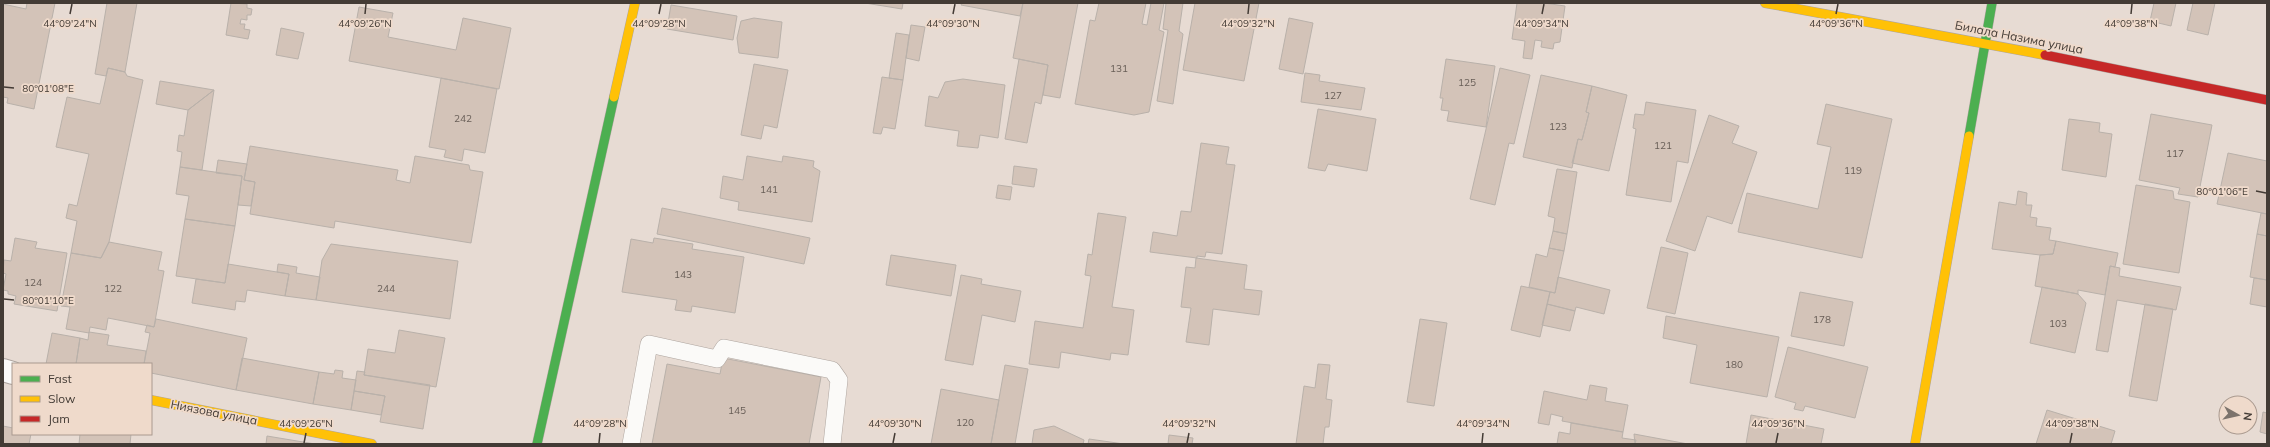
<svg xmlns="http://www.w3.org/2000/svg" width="2270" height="447" font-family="Mulish,sans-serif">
	<rect width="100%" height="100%" fill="#e7dbd3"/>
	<path fill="#d3c3b8" stroke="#b9b1aa" d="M 27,3 L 55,3 L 34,109 L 7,103 L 8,98 L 3,97 L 3,4 L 26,9 Z
		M 107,3 L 137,3 L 125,72 L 108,68 L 106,76 L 95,74 Z
		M 231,3 L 247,4 L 247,8 L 252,9 L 251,15 L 247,15 L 247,20 L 241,19 L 240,24 L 245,24 L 244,29 L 250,30 L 248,39 L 226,35 Z
		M 865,3 L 903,3 L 902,9 Z
		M 962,3 L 1023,3 L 1020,16 L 961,5 Z
		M 1023,3 L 1078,3 L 1060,98 L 1043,95 L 1048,65 L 1013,58 Z
		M 1099,3 L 1146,3 L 1142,24 L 1147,25 L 1151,3 L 1164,3 L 1159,30 L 1164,32 L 1149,112 L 1134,115 L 1075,104 L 1090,20 L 1095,21 Z
		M 1166,3 L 1183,3 L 1179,31 L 1183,34 L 1173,104 L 1157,101 L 1168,30 L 1163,29 Z
		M 1195,3 L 1259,3 L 1244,81 L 1183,70 Z
		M 1517,3 L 1544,3 L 1565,6 L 1560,42 L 1554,43 L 1553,49 L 1541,47 L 1542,41 L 1535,40 L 1532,59 L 1523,58 L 1525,41 L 1512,39 Z
		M 2154,3 L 2176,3 L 2171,26 L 2150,21 Z
		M 2193,3 L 2215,3 L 2208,35 L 2187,30 Z
		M 671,5 L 737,16 L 733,40 L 667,29 Z
		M 359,7 L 393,13 L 388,37 L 456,50 L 463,18 L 511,28 L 499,89 L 349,61 Z
		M 754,18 L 782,22 L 778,58 L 739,53 L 737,38 L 741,21 Z
		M 1289,18 L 1313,23 L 1303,74 L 1279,69 Z
		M 911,25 L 925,27 L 919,61 L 906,58 Z
		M 281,28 L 304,33 L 298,59 L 276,55 Z
		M 896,33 L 909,35 L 903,80 L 889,78 Z
		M 1019,59 L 1048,65 L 1041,104 L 1035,102 L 1027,143 L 1005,139 Z
		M 1446,59 L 1495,66 L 1486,127 L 1447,121 L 1449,111 L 1441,110 L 1443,98 L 1440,98 Z
		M 754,64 L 788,70 L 777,128 L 764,125 L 761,139 L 741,135 Z
		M 108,68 L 125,72 L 127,76 L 143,80 L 109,242 L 101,258 L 71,253 L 77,221 L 66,218 L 69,204 L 77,206 L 89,154 L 56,147 L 67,97 L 100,104 Z
		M 1500,68 L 1530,75 L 1514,144 L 1509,143 L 1495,205 L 1470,199 Z
		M 1305,73 L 1320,75 L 1319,81 L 1365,88 L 1361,110 L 1301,102 Z
		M 1541,75 L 1592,86 L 1586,112 L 1589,113 L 1582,140 L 1578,139 L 1572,168 L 1523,157 Z
		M 882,77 L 903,80 L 895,129 L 883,127 L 881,134 L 873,133 Z
		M 441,78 L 497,89 L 485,153 L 464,149 L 462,161 L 444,157 L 446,150 L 429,147 Z
		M 963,79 L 1005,85 L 998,138 L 980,135 L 978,148 L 957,146 L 959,131 L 925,126 L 929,96 L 938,98 L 945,82 Z
		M 160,81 L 214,90 L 188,110 L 156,104 Z
		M 1592,86 L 1627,95 L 1609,171 L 1572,163 L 1578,139 L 1582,140 L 1589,113 L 1586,112 Z
		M 214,90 L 202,170 L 180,167 L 182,152 L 177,151 L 179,135 L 184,136 L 188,110 Z
		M 1646,102 L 1696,110 L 1688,163 L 1677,161 L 1671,202 L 1626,195 L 1636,129 L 1633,128 L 1635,114 L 1644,115 Z
		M 1826,104 L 1892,119 L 1862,258 L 1738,232 L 1747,193 L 1818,209 L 1831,147 L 1817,144 Z
		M 1318,109 L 1376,119 L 1367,171 L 1328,164 L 1325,171 L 1308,168 Z
		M 2151,114 L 2212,125 L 2198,197 L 2178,194 L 2180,188 L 2139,180 Z
		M 1709,115 L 1739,126 L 1732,143 L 1757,152 L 1732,224 L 1707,216 L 1695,251 L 1666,241 Z
		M 2069,119 L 2100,123 L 2099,132 L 2112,134 L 2106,177 L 2062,170 Z
		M 1201,143 L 1229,147 L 1226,164 L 1235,165 L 1222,254 L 1206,252 L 1205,257 L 1197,256 L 1197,258 L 1150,252 L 1153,232 L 1177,236 L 1181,211 L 1191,212 Z
		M 250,146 L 398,170 L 396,180 L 410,183 L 415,156 L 469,165 L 470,170 L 483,172 L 471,243 L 335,221 L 334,228 L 250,214 L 255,182 L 244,180 Z
		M 2228,153 L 2267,161 L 2267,214 L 2217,204 Z
		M 747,156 L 782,162 L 783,156 L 814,161 L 813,167 L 820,171 L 812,222 L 738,210 L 739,202 L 720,198 L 723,176 L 743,180 Z
		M 218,160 L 247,164 L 244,180 L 255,182 L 251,206 L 238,205 L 242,176 L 216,173 Z
		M 1014,166 L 1037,169 L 1034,187 L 1012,184 Z
		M 180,167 L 242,176 L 235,226 L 185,219 L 189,196 L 176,194 Z
		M 1557,169 L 1577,172 L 1567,234 L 1553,231 L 1555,218 L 1548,216 Z
		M 998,185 L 1012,187 L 1010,200 L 996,198 Z
		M 2136,185 L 2173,191 L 2174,199 L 2190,202 L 2179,273 L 2123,264 Z
		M 2018,191 L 2027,193 L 2026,205 L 2032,205 L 2030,217 L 2037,218 L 2036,226 L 2051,228 L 2049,240 L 2056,241 L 2053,254 L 2040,255 L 1992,249 L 1999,202 L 2016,205 Z
		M 662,208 L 810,238 L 804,264 L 657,234 Z
		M 1098,213 L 1126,217 L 1112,307 L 1134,310 L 1128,355 L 1111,353 L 1110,360 L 1061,352 L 1059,368 L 1029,364 L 1035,321 L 1083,328 L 1091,276 L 1085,275 L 1088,254 L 1092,255 Z
		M 2261,213 L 2267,214 L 2267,236 L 2257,234 Z
		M 185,219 L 235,226 L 225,283 L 176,276 Z
		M 1553,231 L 1567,234 L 1564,251 L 1549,248 Z
		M 2257,234 L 2267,236 L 2267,280 L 2250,277 Z
		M 15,238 L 37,242 L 35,248 L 67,253 L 57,311 L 14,304 L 16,296 L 8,294 L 8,291 L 3,290 L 6,274 L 3,273 L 4,260 L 11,261 Z
		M 654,238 L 693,244 L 692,249 L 744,257 L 735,313 L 692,306 L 691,312 L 675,310 L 677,300 L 622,292 L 631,239 L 653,243 Z
		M 2056,241 L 2118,253 L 2115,267 L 2110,266 L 2105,295 L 2078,290 L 2078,294 L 2035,286 L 2040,255 L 2053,254 Z
		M 109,242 L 162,252 L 158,270 L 164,271 L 154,327 L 108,318 L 106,330 L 90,327 L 89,333 L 66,329 L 70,307 L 61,306 L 71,253 L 101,258 Z
		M 331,244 L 458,261 L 450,319 L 316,300 L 322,260 Z
		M 1661,247 L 1688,253 L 1675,314 L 1647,308 Z
		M 1549,248 L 1564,251 L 1555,293 L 1529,287 L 1536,254 L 1547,257 Z
		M 891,255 L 956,265 L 951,296 L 886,285 Z
		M 1196,258 L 1247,265 L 1244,289 L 1262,291 L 1259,315 L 1213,309 L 1209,345 L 1186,342 L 1191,308 L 1181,307 L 1186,267 L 1195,268 Z
		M 228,264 L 289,274 L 285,296 L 247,290 L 245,302 L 236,301 L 235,310 L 192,303 L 196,279 L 225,283 Z
		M 278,264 L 297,267 L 296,273 L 320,277 L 316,300 L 285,296 L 289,274 L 277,272 Z
		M 2110,266 L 2120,268 L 2119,276 L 2181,287 L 2176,310 L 2117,300 L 2108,352 L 2096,350 Z
		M 961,275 L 982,279 L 981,284 L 1021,291 L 1015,322 L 982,315 L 973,365 L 945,360 Z
		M 1558,277 L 1610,290 L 1604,314 L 1576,307 L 1575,311 L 1547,304 L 1550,292 L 1555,293 Z
		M 2254,278 L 2267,280 L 2267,307 L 2250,304 Z
		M 1521,286 L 1550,292 L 1540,337 L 1511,330 Z
		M 2042,287 L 2078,294 L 2086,303 L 2075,353 L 2030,343 Z
		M 1800,292 L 1853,302 L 1844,346 L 1791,336 Z
		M 1547,304 L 1575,311 L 1570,331 L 1542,325 Z
		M 2145,304 L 2173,309 L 2157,401 L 2129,396 Z
		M 1666,316 L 1779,337 L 1767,397 L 1690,383 L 1697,345 L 1663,338 Z
		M 156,319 L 247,338 L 236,390 L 151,373 L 151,364 L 144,364 L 150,333 L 145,332 L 147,325 L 154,327 Z
		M 1420,319 L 1447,323 L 1434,406 L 1407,402 Z
		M 399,330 L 445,338 L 436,387 L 364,375 L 368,349 L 395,353 Z
		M 89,332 L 109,335 L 107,345 L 146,351 L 144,364 L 76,364 L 80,338 L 88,340 Z
		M 52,333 L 80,338 L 76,364 L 46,364 Z
		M 1788,347 L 1868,367 L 1855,418 L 1805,406 L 1803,411 L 1794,409 L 1796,403 L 1775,397 Z
		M 242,358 L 319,372 L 313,404 L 236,390 Z
		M 723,358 L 821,377 L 809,444 L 652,444 L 667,364 L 720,374 Z
		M 1318,364 L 1330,365 L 1326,399 L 1332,400 L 1329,427 L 1325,427 L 1323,444 L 1296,444 L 1304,386 L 1315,388 Z
		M 1005,365 L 1028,369 L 1015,444 L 991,444 Z
		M 335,370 L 343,371 L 342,378 L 356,380 L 351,410 L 313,404 L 319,372 L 334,374 Z
		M 357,371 L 365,372 L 364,375 L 430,385 L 423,429 L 380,422 L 385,396 L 354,391 Z
		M 1590,385 L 1607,388 L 1605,401 L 1628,405 L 1623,432 L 1562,421 L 1563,417 L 1551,414 L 1549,425 L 1538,423 L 1544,391 L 1587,400 Z
		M 941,389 L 999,400 L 991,444 L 931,444 Z
		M 354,391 L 385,396 L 381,415 L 351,410 Z
		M 2047,410 L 2115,431 L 2111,444 L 2036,444 Z
		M 2263,412 L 2267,413 L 2267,434 L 2260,432 Z
		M 1751,415 L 1824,429 L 1821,444 L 1746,444 Z
		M 1571,423 L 1623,432 L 1622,438 L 1636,440 L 1635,444 L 1557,444 L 1559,432 L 1570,434 Z
		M 3,426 L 13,428 L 13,434 L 31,434 L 29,444 L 3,444 Z
		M 1054,426 L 1084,440 L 1083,444 L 1032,444 L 1034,430 Z
		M 80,434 L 131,434 L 130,444 L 79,444 Z
		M 1634,434 L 1688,444 L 1635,444 Z
		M 1169,435 L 1193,438 L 1192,444 L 1168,444 Z
		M 267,436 L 315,444 L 266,444 Z
		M 1089,439 L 1124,444 L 1088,444 Z"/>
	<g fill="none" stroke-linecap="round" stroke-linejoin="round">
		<g stroke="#aea59f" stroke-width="18">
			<path id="lane" d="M 631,444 L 649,344 L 717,359 L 724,348 L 832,370 L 839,380 L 832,444"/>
		</g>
		<g stroke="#aea59f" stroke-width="24">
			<path id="street" d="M 3,370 L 13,373"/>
		</g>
		<g stroke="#aea59f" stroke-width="10">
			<path id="fast" d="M 1969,136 L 1992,3
				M 537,444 L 614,97"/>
		</g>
		<g stroke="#aea59f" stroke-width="10">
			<path id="slow" d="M 1765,3 L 2045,55
				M 614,97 L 635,3
				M 151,400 L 372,444
				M 1915,444 L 1969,136"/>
		</g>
		<g stroke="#aea59f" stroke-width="10">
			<path id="jam" d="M 2045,55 L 2267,100"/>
		</g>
		<use href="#lane" stroke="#fbfaf8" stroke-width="17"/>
		<use href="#street" stroke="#fbfaf8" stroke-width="22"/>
		<use href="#fast" stroke="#4caf50" stroke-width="9"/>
		<use href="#slow" stroke="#ffc107" stroke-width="9"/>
		<use href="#jam" stroke="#c62828" stroke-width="9"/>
	</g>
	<path fill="none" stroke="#433b35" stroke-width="1.5" d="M 70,14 L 72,4M 365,14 L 366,4M 659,14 L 661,4M 953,14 L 955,4M 1248,14 L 1249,4M 1542,14 L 1544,4M 1836,14 L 1838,4M 2131,14 L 2132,4M 4,87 L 14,88M 2256,191 L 2266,193M 4,299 L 14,300M 304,443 L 306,433M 599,443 L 600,433M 893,443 L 895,433M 1187,443 L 1189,433M 1482,443 L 1483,433M 1776,443 L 1778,433M 2070,443 L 2072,433"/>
	<g text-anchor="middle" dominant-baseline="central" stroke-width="3.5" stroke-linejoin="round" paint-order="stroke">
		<g font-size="10" fill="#675d56">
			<text x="1119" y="68">131</text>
			<text x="1467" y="82">125</text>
			<text x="1333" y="95">127</text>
			<text x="463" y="118">242</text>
			<text x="1558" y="126">123</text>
			<text x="1663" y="145">121</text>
			<text x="2175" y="153">117</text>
			<text x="1853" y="170">119</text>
			<text x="769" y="189">141</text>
			<text x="683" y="274">143</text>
			<text x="33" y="282">124</text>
			<text x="113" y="288">122</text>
			<text x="386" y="288">244</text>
			<text x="1822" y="319">178</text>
			<text x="2058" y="323">103</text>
			<text x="1734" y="364">180</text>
			<text x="737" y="410">145</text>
			<text x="965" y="422">120</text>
		</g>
		<g font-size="12" fill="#433b35" stroke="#efdacb">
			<text transform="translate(2019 37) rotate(11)">Билала Назима улица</text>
			<text transform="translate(214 412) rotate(11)">Ниязова улица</text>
		</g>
	</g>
	<g font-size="10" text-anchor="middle" fill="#433b35" stroke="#efdacb" stroke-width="3.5" stroke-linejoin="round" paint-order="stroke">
		<text x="70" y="27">44°09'24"N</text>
		<text x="365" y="27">44°09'26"N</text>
		<text x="659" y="27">44°09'28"N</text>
		<text x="953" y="27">44°09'30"N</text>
		<text x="1248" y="27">44°09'32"N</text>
		<text x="1542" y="27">44°09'34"N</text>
		<text x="1836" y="27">44°09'36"N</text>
		<text x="2131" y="27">44°09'38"N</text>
		<text x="48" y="92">80°01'08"E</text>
		<text x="2222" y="195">80°01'06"E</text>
		<text x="48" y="304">80°01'10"E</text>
		<text x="306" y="427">44°09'26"N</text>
		<text x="600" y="427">44°09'28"N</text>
		<text x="895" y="427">44°09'30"N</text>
		<text x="1189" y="427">44°09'32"N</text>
		<text x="1483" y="427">44°09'34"N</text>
		<text x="1778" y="427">44°09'36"N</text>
		<text x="2072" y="427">44°09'38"N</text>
	</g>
	<rect width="2270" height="447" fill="none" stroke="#433b35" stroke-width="8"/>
	<rect x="12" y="363" width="140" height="72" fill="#efdacb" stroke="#aa9a8f"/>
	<rect x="20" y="376" width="20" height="6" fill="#4caf50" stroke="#aa9a8f"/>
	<text x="48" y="383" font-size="12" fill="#433b35">Fast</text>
	<rect x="20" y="396" width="20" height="6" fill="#ffc107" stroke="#aa9a8f"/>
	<text x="48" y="403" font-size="12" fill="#433b35">Slow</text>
	<rect x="20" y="416" width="20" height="6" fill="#c62828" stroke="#aa9a8f"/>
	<text x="48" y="423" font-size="12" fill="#433b35">Jam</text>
	<g transform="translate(2238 415) rotate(98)"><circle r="19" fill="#efdacb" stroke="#aa9a8f"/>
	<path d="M0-3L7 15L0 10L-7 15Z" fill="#7c736c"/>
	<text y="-6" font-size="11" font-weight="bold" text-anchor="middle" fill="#433b35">N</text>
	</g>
</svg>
